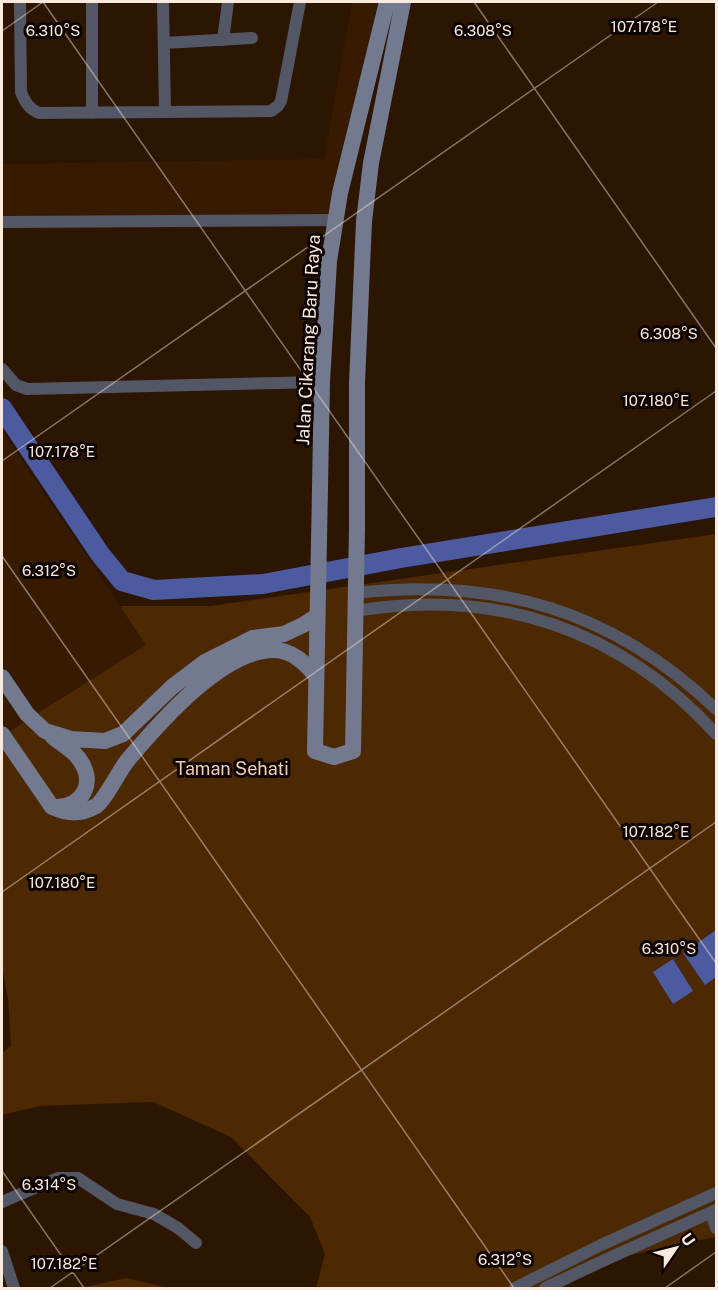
<svg xmlns="http://www.w3.org/2000/svg" width="718" height="1290" font-family="'Public Sans',sans-serif">
	<rect width="100%" height="100%" fill="#2c1501"/>
	<path fill="#371b00" d="M 352,2 L 384,2 L 339,227 L 2,229 L 2,164 L 324,159 Z
		M 2,431 L 147,645 L 2,736 Z"/>
	<path fill="#4c2803" d="M 716,534 L 716,1237 L 612,1259 L 562,1288 L 316,1288 L 325,1254 L 310,1217 L 231,1137 L 153,1102 L 39,1106 L 2,1115 L 2,1053 L 11,1046 L 8,998 L 2,967 L 2,736 L 146,645 L 120,606 L 210,606 Z
		M 126,1278 L 169,1288 L 80,1288 Z"/>
	<path fill="#4c5aa0" d="M 716,930 L 716,977 L 705,985 L 683,953 Z
		M 673,959 L 693,991 L 673,1004 L 653,972 Z"/>
	<g fill="none" stroke-linecap="round" stroke-linejoin="round">
		<path stroke="#4c5aa0" stroke-width="20" d="M 2,408 L 100,554 L 122,581 L 154,590 L 263,584 L 401,558 L 716,507"/>
		<path stroke="#535765" stroke-width="12" d="M 20,2 L 21,92 C 25,102 29,109 39,113 L 271,111 L 278,106 L 281,101 L 300,2
			M 92,2 L 92,113
			M 163,2 L 165,112
			M 223,40 L 228,2
			M 164,43 L 252,38
			M 2,222 L 334,220
			M 2,369 L 16,385 L 27,389 L 322,382
			M 355,593 C 498,577 612,610 716,709
			M 355,611 C 495,587 621,629 716,734
			M 2,1202 L 58,1178 L 78,1178 L 117,1204 L 154,1214 L 178,1228 L 196,1243
			M 711,1213 L 716,1228
			M 2,1251 L 14,1288
			M 515,1288 L 601,1245 L 716,1193
			M 545,1288 L 607,1259 L 716,1210"/>
		<path stroke="#73798f" stroke-width="16" d="M 387,2 L 340,193 L 329,261 L 322,382 L 315,751 L 334,757 L 353,751 L 357,528 L 357,383 L 364,221 L 371,163 L 403,2
			M 2,677 L 27,714 L 45,731 L 71,739 L 105,741 L 123,734 L 172,687 L 205,662 L 253,638 L 284,634 L 303,625 L 317,616
			M 2,734 L 52,807 C 68,814 80,815 96,806 C 105,800 119,771 127,761 C 159,723 222,650 274,650 C 292,650 305,663 316,676
			M 53,737 C 61,744 73,750 79,759 C 96,781 84,806 57,807"/>
	</g>
	<path fill="none" stroke="#faeadd" stroke-width="1.5" stroke-opacity="0.45" d="M 43,2 L 716,963M 474,2 L 716,348M 2,31 L 43,2M 2,461 L 658,2M 2,556 L 514,1288M 2,892 L 716,391M 2,1171 L 84,1288M 50,1288 L 716,822M 665,1288 L 716,1252"/>
	<g text-anchor="middle" dominant-baseline="central" stroke-width="6" stroke-linejoin="round" paint-order="stroke">
		<g font-size="18" fill="#faeadd" stroke="#0d0401">
			<text transform="translate(308 340) rotate(-87)">Jalan Cikarang Baru Raya</text>
		</g>
		<g font-size="18" fill="#f3ceb1" stroke="#0d0401">
			<text x="232" y="768">Taman Sehati</text>
		</g>
	</g>
	<g font-size="15" text-anchor="middle" fill="#faeadd" stroke="#0d0401" stroke-width="6" stroke-linejoin="round" paint-order="stroke">
		<text x="644" y="32">107.178°E</text>
		<text x="53" y="36">6.310°S</text>
		<text x="483" y="36">6.308°S</text>
		<text x="669" y="339">6.308°S</text>
		<text x="656" y="406">107.180°E</text>
		<text x="62" y="457">107.178°E</text>
		<text x="49" y="576">6.312°S</text>
		<text x="656" y="837">107.182°E</text>
		<text x="62" y="888">107.180°E</text>
		<text x="669" y="954">6.310°S</text>
		<text x="49" y="1190">6.314°S</text>
		<text x="505" y="1265">6.312°S</text>
		<text x="64" y="1269">107.182°E</text>
	</g>
	<rect width="718" height="1290" fill="none" stroke="#faeadd" stroke-width="6"/>
	<g transform="translate(676 1248) rotate(55)" stroke="#0d0401" stroke-width="4.5" paint-order="stroke">
	<path d="M0-4.5L10 22L0 15L-10 22Z" fill="#faeadd"/>
	<text y="-9" font-size="16" font-weight="bold" text-anchor="middle" fill="#faeadd">U</text>
	</g>
</svg>
